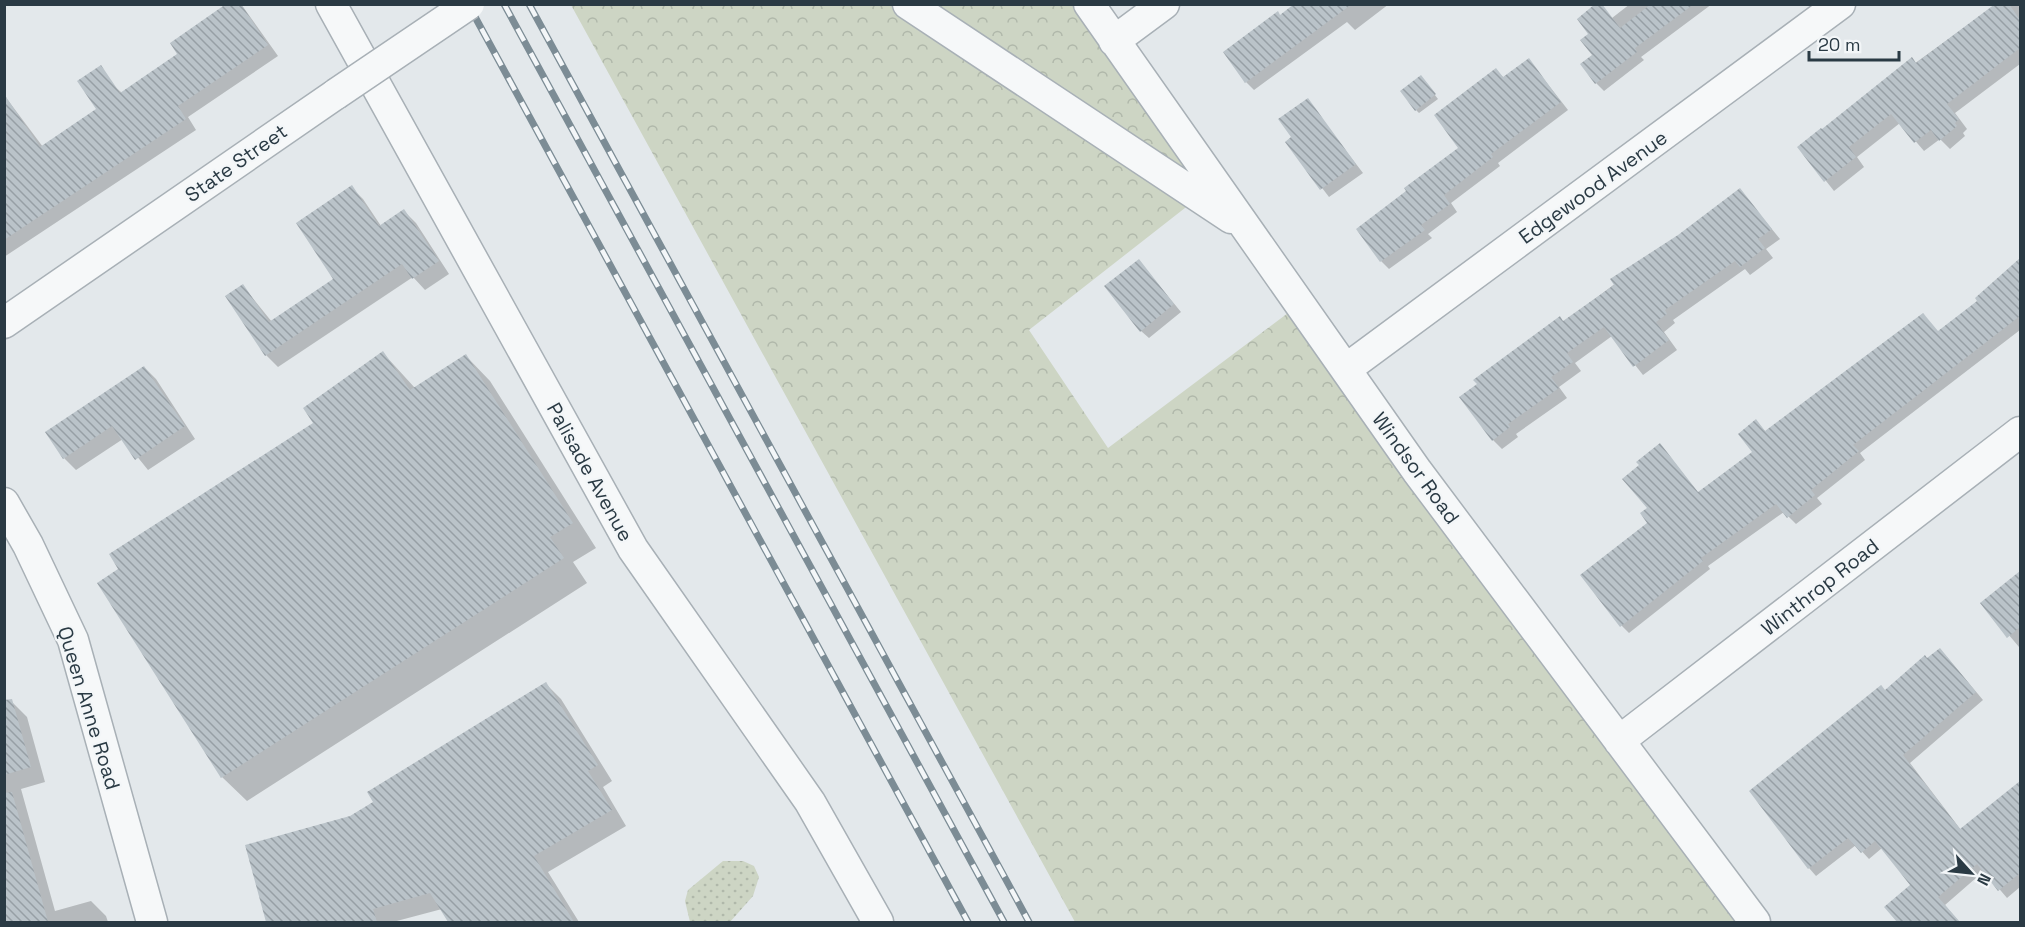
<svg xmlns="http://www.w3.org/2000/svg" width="2025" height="927" font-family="'Space Grotesk',sans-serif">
	<defs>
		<pattern id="forest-crowns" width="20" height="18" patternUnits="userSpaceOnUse" patternTransform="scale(1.5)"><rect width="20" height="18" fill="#cdd5c4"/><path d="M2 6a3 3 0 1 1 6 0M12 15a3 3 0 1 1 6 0" fill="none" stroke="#b0b8aa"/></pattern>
		<pattern id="park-dots" width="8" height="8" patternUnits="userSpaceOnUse" patternTransform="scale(1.5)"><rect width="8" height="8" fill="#cdd5c4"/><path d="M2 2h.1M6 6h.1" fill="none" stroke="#b0b8aa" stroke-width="1.8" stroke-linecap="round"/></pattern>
		<pattern id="building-back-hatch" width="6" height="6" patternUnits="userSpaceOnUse" patternTransform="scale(1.5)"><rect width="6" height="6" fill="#bac3c9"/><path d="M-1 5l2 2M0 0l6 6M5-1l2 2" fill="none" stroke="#979fa5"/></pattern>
	</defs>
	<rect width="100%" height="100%" fill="#e3e8eb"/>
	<path fill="url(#forest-crowns)" d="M 571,5 L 1089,5 L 1246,227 L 1199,197 L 1029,330 L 1108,448 L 1300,304 L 1755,922 L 1075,922 Z"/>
	<path fill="url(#park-dots)" d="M 723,861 L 743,861 L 754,866 L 759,877 L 753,896 L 730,922 L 690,922 L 685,901 L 688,890 Z"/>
	<path fill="#0003" d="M 241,4 L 278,56 L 188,117 L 196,130 L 4,257 L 4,95 L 43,147 L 98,109 L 112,84 L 122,93 L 179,54 Z
		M 1310,4 L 1389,4 L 1355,30 L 1347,22 L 1254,90 L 1246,82 L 1280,16 Z
		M 1630,4 L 1712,4 L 1641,57 L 1644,60 L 1604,91 L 1596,83 L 1594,55 L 1612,18 Z
		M 1997,4 L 2020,4 L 2020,64 L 1955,113 L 1967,129 L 1963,133 L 1965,136 L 1950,149 L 1940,139 L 1924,151 L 1900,123 L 1857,157 L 1864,167 L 1834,191 L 1799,147 Z
		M 1529,60 L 1568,110 L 1498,163 L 1500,166 L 1451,203 L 1457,212 L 1428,234 L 1432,238 L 1389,269 L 1381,261 L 1409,192 L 1460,148 L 1496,70 L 1504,78 Z
		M 1424,81 L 1438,99 L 1419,113 L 1416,110 Z
		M 1307,100 L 1363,173 L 1329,197 L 1287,142 L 1293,137 Z
		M 351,187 L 363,199 L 381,226 L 404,211 L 416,223 L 449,274 L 425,290 L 413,277 L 278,367 L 266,355 L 243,286 L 272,322 L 335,280 Z
		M 1740,190 L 1780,239 L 1766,249 L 1773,258 L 1750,275 L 1745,269 L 1673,320 L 1675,323 L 1664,332 L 1677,350 L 1643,375 L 1612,336 L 1575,363 L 1581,371 L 1559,387 L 1567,398 L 1516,434 L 1518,437 L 1502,449 L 1493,440 L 1564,322 Z
		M 2020,260 L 2020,330 L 1860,453 L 1865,460 L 1817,498 L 1822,504 L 1796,524 L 1784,512 L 1708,566 L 1710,569 L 1629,633 L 1622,626 L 1582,575 L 1649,523 L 1649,508 L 1667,453 L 1699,494 L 1754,452 L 1756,421 L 1766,432 L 1938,333 L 1979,301 L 1977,298 Z
		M 1139,261 L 1181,312 L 1149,338 L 1141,331 Z
		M 383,353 L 415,388 L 466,356 L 490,381 L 596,548 L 573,562 L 587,583 L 247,801 L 222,777 L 315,423 Z
		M 144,367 L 156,379 L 195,439 L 148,470 L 123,439 L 76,470 L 64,458 Z
		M 2020,573 L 2020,646 L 2019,647 L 1982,603 Z
		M 1947,657 L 1983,700 L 1910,763 L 1961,830 L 2020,782 L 2020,887 L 2007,898 L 1984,871 L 1945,905 L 1959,922 L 1899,922 L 1886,907 L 1912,885 L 1882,848 L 1869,859 L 1856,845 L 1816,876 L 1809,868 L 1885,691 L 1928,660 Z
		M 546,684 L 561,699 L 612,781 L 603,787 L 626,826 L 548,872 L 579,922 L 450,922 L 442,909 L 393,922 L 267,922 L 246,847 L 350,818 Z
		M 11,701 L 27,717 L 45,782 L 21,789 L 55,911 L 91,901 L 106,916 L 108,922 L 6,922 L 4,703 Z"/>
	<path fill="url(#building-back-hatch)" d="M 226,4 L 241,4 L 268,45 L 178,106 L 186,119 L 4,240 L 4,94 L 40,147 L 96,109 L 77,81 L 101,65 L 120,93 L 177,54 L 170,43 Z
		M 1294,4 L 1352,4 L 1245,83 L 1223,52 L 1278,11 L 1280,15 Z
		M 1595,4 L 1602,4 L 1620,28 L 1651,4 L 1694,4 L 1635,48 L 1637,52 L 1595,84 L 1580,64 L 1592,55 L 1580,40 L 1588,34 L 1577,19 Z
		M 1995,4 L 2009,4 L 2020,20 L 2020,48 L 1947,104 L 1959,119 L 1955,123 L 1957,126 L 1939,141 L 1931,130 L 1914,143 L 1891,114 L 1849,147 L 1856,157 L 1824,182 L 1797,147 L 1821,128 L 1822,129 L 1912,57 L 1916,63 Z
		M 1529,58 L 1561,102 L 1491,154 L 1493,157 L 1444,195 L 1450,204 L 1421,225 L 1425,230 L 1380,262 L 1356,229 L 1406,191 L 1404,188 L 1458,148 L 1434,115 L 1496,68 L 1503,77 Z
		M 1421,75 L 1436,94 L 1415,111 L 1400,91 Z
		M 1308,98 L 1356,164 L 1320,190 L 1285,142 L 1291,137 L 1278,119 Z
		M 352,185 L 379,226 L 404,209 L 439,261 L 412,279 L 402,264 L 265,356 L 225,296 L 243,284 L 269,322 L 333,279 L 296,223 Z
		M 1740,188 L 1772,229 L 1758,239 L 1765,248 L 1740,267 L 1735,261 L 1665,310 L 1667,314 L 1656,322 L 1669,340 L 1633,367 L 1604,327 L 1567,353 L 1573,362 L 1551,377 L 1559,388 L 1508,424 L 1510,427 L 1492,441 L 1459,397 L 1477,384 L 1473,380 L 1560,316 L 1563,321 L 1614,285 L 1610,279 L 1678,235 Z
		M 2020,258 L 2020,316 L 1853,445 L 1859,451 L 1811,490 L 1815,495 L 1787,518 L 1776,504 L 1701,558 L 1703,561 L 1620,627 L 1580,575 L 1647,523 L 1640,513 L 1647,508 L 1622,479 L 1639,465 L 1636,462 L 1660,443 L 1698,492 L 1752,452 L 1738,434 L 1756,419 L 1765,431 L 1923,313 L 1938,331 L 1977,301 L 1975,298 Z
		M 1139,259 L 1174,304 L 1140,332 L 1104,286 Z
		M 383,351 L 410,390 L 466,354 L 573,523 L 550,537 L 564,558 L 221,778 L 97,583 L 118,569 L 109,554 L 313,423 L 303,408 Z
		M 144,366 L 185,426 L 135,460 L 112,426 L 63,459 L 45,432 Z
		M 2020,571 L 2020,627 L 2007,638 L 1980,603 Z
		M 1940,648 L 1976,692 L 1903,755 L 1960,829 L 2020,781 L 2020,873 L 1998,891 L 1977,864 L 1938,897 L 1960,922 L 1897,922 L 1884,907 L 1910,885 L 1875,841 L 1861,853 L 1848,838 L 1808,869 L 1749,791 L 1881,685 L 1885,690 L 1925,655 L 1927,658 Z
		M 546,682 L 598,765 L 588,771 L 612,810 L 534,856 L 574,922 L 448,922 L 430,893 L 373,909 L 377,922 L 266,922 L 245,845 L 350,816 L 373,802 L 367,792 Z
		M 12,699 L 31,767 L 4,775 L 4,700 Z
		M 12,792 L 48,922 L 4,922 L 4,793 Z"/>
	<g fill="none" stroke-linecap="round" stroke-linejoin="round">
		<g stroke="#a8b0b6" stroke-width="33">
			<path id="minor" d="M 331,4 L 633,549 L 810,802 L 878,922
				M 908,4 L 1231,218
				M 1089,4 L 1417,471 L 1755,922
				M 1114,41 L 1164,4
				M 4,323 L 336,94
				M 1346,369 L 1840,4
				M 4,503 L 28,545 L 73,640 L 152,922
				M 1619,741 L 2020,432"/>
		</g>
		<use href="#minor" stroke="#f6f8f9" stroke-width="30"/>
		<g stroke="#7c8c95" stroke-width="7">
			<path id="rail" d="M 468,4 L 968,922
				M 504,4 L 1004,922
				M 529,4 L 1029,922"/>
		</g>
		<use href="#rail" stroke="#f3f6f8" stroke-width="4.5" stroke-dasharray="14" stroke-linecap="butt"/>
		<g stroke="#a8b0b6" stroke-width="33" stroke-linecap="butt">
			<path id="minor-bridge" d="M 336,94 L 469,4"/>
		</g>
		<use href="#minor-bridge" stroke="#f6f8f9" stroke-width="30"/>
	</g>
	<g text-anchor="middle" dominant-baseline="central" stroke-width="4.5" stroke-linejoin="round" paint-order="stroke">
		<g font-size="20" fill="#2a3a44" stroke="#f3f6f8">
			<text transform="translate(236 163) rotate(-35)">State Street</text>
			<text transform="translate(1593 187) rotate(-36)">Edgewood Avenue</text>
			<text transform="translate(1416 468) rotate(54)">Windsor Road</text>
			<text transform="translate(590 472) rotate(61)">Palisade Avenue</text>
			<text transform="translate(1820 587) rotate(-38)">Winthrop Road</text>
			<text transform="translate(89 708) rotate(73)">Queen Anne Road</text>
		</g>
	</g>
	<rect width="2025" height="927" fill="none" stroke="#2a3a44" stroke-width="12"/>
	<g transform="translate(1971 873) rotate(117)" stroke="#f3f6f8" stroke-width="4.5" paint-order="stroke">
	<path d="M0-4.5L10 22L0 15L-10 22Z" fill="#2a3a44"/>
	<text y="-9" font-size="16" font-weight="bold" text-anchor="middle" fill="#2a3a44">N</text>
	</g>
	<path d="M1809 51v9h90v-9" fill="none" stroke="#2a3a44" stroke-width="3"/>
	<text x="1818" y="51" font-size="18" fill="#2a3a44" stroke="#f3f6f8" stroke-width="4.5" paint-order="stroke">20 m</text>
</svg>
